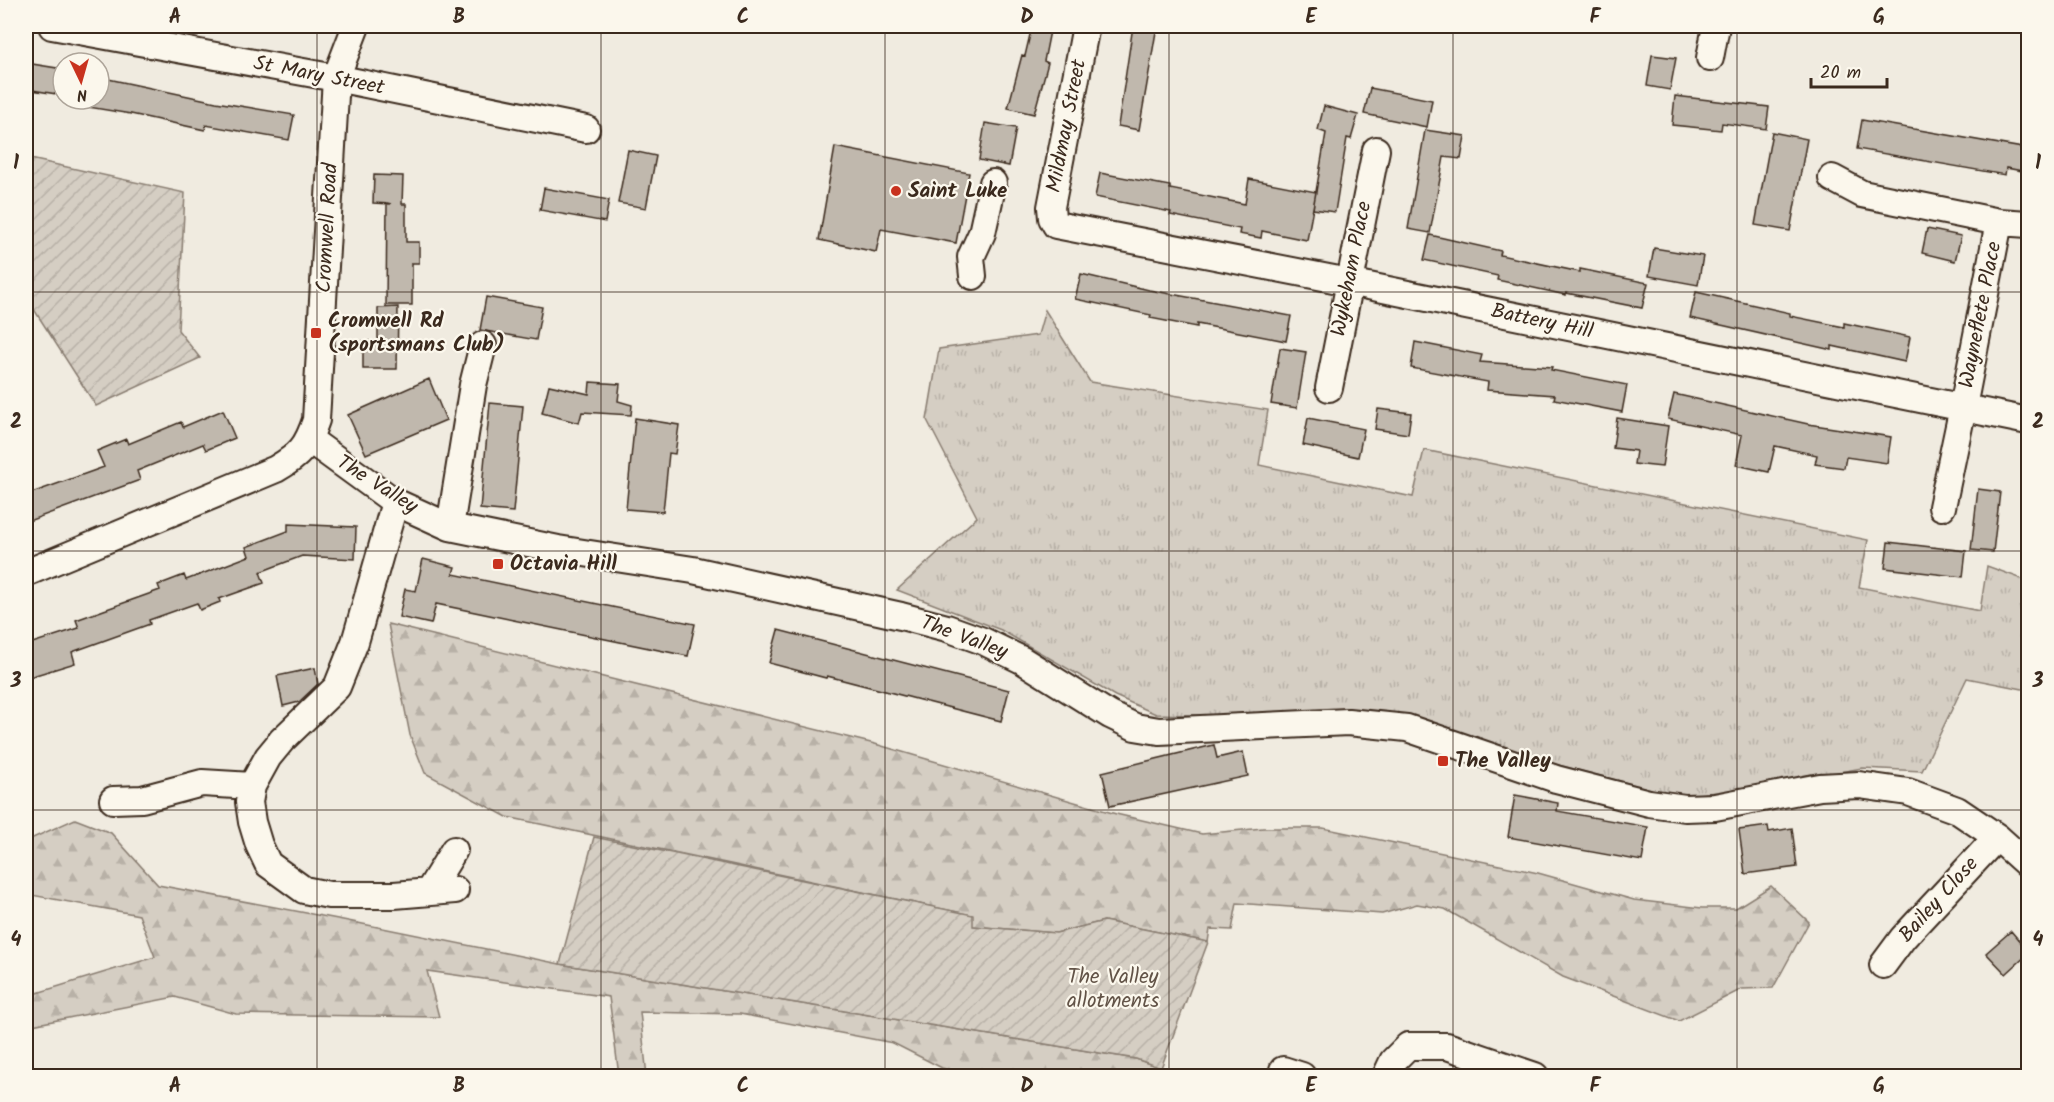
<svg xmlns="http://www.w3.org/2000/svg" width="2054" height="1102" font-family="Kalam,sans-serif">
	<defs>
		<pattern id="grass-tufts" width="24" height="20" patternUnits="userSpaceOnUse" patternTransform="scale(1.5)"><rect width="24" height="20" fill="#d5cec3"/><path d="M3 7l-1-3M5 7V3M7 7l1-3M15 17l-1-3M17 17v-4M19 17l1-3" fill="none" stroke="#b8b1a7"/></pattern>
		<pattern id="forest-firs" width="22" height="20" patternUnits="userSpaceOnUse" patternTransform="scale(1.5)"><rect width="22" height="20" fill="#d5cec3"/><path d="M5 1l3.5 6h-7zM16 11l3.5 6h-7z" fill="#b8b1a7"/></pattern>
		<pattern id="garden-furrows" width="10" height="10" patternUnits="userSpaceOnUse" patternTransform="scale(1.5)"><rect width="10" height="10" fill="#d5cec3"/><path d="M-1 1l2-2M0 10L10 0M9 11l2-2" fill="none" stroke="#b8b1a7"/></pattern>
	</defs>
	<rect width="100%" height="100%" fill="#f0ebe0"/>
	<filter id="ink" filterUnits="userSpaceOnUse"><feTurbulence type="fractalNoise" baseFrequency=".0167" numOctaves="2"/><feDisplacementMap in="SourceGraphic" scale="12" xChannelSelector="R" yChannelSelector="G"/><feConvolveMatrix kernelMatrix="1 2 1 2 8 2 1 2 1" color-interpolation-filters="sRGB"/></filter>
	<g filter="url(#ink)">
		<path fill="url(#grass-tufts)" stroke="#887c70" stroke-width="1.5" d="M 1045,310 L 1090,382 L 1268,410 L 1259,465 L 1413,497 L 1424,450 L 1868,540 L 1859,587 L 1980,611 L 1987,566 L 2028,581 L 2028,690 L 1967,678 L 1922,771 L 1862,768 L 1747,789 L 1678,796 L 1531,758 L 1490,744 L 1223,716 L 1156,714 L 1115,696 L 1001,630 L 897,590 L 977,517 L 927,420 L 939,349 L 1038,335 Z"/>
		<path fill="url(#forest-firs)" stroke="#887c70" stroke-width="1.5" d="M 388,624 L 875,744 L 1116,814 L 1202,834 L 1263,828 L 1323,828 L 1538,873 L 1634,900 L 1702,908 L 1736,908 L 1771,886 L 1809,922 L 1773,988 L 1742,989 L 1679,1021 L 1563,977 L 1445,909 L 1417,904 L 1382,914 L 1237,903 L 1232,930 L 1210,929 L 1208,942 L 1104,921 L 1056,933 L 972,926 L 972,915 L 507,817 L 425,773 L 410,735 Z
			M 75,819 L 111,833 L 158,885 L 343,920 L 560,964 L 1136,1059 L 1184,1076 L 973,1076 L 942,1068 L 893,1043 L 740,1014 L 640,1012 L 647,1076 L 619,1076 L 609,997 L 427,971 L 439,1017 L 236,1014 L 175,997 L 32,1025 L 27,996 L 155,957 L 139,915 L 26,894 L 26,841 Z"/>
		<path fill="url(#garden-furrows)" stroke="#887c70" stroke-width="1.5" d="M 26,158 L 185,193 L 178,330 L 200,358 L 96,406 L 26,297 Z
			M 594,837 L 973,915 L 973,926 L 1056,933 L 1104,921 L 1208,942 L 1161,1068 L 1136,1059 L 560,964 Z"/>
		<path fill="#c0b8ad" stroke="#3b2a1e" stroke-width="1.5" d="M 1032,26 L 1051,26 L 1044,61 L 1048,63 L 1034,114 L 1008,108 L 1022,55 L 1025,56 Z
			M 1133,26 L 1157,26 L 1139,130 L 1118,126 Z
			M 1652,55 L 1676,58 L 1670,90 L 1647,86 Z
			M 26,63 L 63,69 L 63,95 L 26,89 Z
			M 99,77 L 216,102 L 294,115 L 289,140 L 206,125 L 205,130 L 131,114 L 82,106 L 83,99 L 99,99 Z
			M 1370,88 L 1432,100 L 1427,127 L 1364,114 Z
			M 1675,96 L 1769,107 L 1766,129 L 1722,123 L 1721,130 L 1672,125 Z
			M 1324,106 L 1358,115 L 1351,139 L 1347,138 L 1335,212 L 1313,209 L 1326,133 L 1318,130 Z
			M 1862,120 L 2028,149 L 2028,172 L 2006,168 L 2005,175 L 1857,149 Z
			M 985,123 L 1016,128 L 1009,166 L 979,160 Z
			M 1425,130 L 1465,136 L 1461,159 L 1444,157 L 1430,233 L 1408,229 Z
			M 1772,132 L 1807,139 L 1790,231 L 1755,225 Z
			M 835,147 L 969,173 L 956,243 L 881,229 L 876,252 L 819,240 Z
			M 628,150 L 656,156 L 646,208 L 618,203 Z
			M 1100,173 L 1170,186 L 1170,189 L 1245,204 L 1249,179 L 1316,192 L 1307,240 L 1262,231 L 1261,238 L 1239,234 L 1240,229 L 1170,215 L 1171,212 L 1095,197 Z
			M 374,175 L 403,176 L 402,204 L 406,204 L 406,242 L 419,242 L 419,263 L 412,263 L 412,305 L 386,305 L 387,203 L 391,204 L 373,203 Z
			M 544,188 L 609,200 L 605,222 L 540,210 Z
			M 1927,229 L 1961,236 L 1955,261 L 1922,253 Z
			M 1430,235 L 1501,251 L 1500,255 L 1580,272 L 1580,269 L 1648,283 L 1642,308 L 1566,293 L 1566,295 L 1497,280 L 1498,276 L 1424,260 Z
			M 1654,248 L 1703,256 L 1698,285 L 1649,276 Z
			M 1081,274 L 1149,290 L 1291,316 L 1286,341 L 1197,324 L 1197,327 L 1150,318 L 1151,315 L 1075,299 Z
			M 1696,292 L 1790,313 L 1790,316 L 1844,327 L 1844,323 L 1910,337 L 1905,362 L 1832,346 L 1832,350 L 1690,318 Z
			M 486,297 L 542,307 L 536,340 L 480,330 Z
			M 398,307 L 397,369 L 363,369 L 363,341 L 378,341 L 378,308 Z
			M 1415,342 L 1482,355 L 1480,362 L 1552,367 L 1551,370 L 1627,385 L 1622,412 L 1554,399 L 1555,395 L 1487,390 L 1488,382 L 1411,368 Z
			M 1280,348 L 1306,352 L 1297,408 L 1271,404 Z
			M 429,379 L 446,420 L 366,454 L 348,415 Z
			M 590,382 L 620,384 L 618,401 L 632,405 L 631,415 L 582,412 L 579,423 L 542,413 L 549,385 L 589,394 Z
			M 1674,394 L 1808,424 L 1891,437 L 1887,463 L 1846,457 L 1844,468 L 1815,464 L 1817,455 L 1775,446 L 1769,472 L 1736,465 L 1742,435 L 1668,419 Z
			M 490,403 L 523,406 L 513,512 L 480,509 Z
			M 1378,409 L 1411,413 L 1408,434 L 1375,429 Z
			M 223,410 L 235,438 L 206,450 L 203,444 L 137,471 L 140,480 L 26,522 L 26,495 L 104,467 L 97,451 L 126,439 L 128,444 L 181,422 L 183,427 Z
			M 635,418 L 679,425 L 675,454 L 669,453 L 663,512 L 626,509 Z
			M 1308,418 L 1364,429 L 1358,457 L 1303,445 Z
			M 1617,418 L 1668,426 L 1662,467 L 1634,464 L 1636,451 L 1613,448 Z
			M 1978,489 L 2000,492 L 1993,552 L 1971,550 Z
			M 288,524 L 356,527 L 355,559 L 302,556 L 260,572 L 264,583 L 219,599 L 220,602 L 200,610 L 197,603 L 149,620 L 150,624 L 72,652 L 75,663 L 26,678 L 26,645 L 79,628 L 76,620 L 160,590 L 158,585 L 184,575 L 186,580 L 249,556 L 246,547 L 288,531 Z
			M 1888,542 L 1966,551 L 1963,577 L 1885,568 Z
			M 423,559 L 455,567 L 453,574 L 695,624 L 688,656 L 436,604 L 431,624 L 399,617 L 405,589 L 416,591 Z
			M 778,630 L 1009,690 L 1001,721 L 827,676 L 826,678 L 769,663 Z
			M 315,668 L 318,684 L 299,702 L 283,706 L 277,676 Z
			M 1214,745 L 1217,758 L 1243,752 L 1248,776 L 1110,806 L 1102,772 Z
			M 1515,795 L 1558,803 L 1557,811 L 1648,827 L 1642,861 L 1508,837 Z
			M 1768,826 L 1769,832 L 1792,828 L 1797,867 L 1745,874 L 1739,830 Z
			M 2011,931 L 2028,951 L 2028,954 L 2006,974 L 1986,953 Z"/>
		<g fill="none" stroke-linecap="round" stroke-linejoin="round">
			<g stroke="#3b2a1e" stroke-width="30">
				<path id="minor" d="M 52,26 L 336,78 L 586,129
					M 1086,26 L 1051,207 L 1052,218 L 1056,225 L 1349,282 L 2028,421
					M 1710,58 L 1716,26
					M 1832,178 L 1862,194 L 1999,222 L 1963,407 L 1942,507
					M 1999,222 L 2028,224
					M 973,276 L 971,257 L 982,233 L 993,183
					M 1329,388 L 1376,150
					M 310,440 L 395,502 L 450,527 L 558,549 L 693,570 L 901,616 L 947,628 L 983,641 L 1022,660 L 1110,715 L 1135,727 L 1159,731 L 1348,722 L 1407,728 L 1556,779 L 1649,803 L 1685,808 L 1715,807 L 1820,787 L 1859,785 L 1908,792 L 1957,810 L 1997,837 L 2028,865
					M 395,502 L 355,642 L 337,687 L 282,740 L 268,757 L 252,786 L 249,802 L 252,822 L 259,845 L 268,864 L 304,890 L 329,895 L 394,895 L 455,890
					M 450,527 L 473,385 L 483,345
					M 26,573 L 276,469 C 300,455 307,447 316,420 L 336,78 L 356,26
					M 113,800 L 142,799 L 202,783 L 252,786
					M 429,891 L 454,850
					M 1883,965 L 1903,938 L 1997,837
					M 1283,1070 L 1302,1076
					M 1386,1076 L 1393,1061 L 1408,1046 L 1447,1046 L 1535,1076"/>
			</g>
			<use href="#minor" stroke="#fbf7ec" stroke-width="26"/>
		</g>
	</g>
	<path fill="none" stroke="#3b2a1e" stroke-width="1.5" stroke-opacity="0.55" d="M 317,26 L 317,1076M 601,26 L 601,1076M 885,26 L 885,1076M 1169,26 L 1169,1076M 1453,26 L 1453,1076M 1737,26 L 1737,1076M 26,292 L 2028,292M 26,551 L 2028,551M 26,810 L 2028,810"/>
	<g fill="#c8321e" stroke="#fbf7ec" stroke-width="2">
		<circle cx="896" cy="191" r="6"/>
		<rect x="310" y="327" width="12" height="12" rx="3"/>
		<rect x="492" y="558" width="12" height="12" rx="3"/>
		<rect x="1437" y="755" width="12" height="12" rx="3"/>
	</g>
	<g text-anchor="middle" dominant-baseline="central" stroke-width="4.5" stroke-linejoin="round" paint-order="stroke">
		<g font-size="21" fill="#3b2a1e" stroke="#fbf7ec">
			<text transform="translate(319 76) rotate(11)">St Mary Street</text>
			<text transform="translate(1067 126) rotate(-79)">Mildmay Street</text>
			<text transform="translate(328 228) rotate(-87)">Cromwell Road</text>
			<text transform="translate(1352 269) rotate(-79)">Wykeham Place</text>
			<text transform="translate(1981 315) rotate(-79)">Wayneflete Place</text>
			<text transform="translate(1542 322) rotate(12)">Battery Hill</text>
			<text transform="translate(377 485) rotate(32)">The Valley</text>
			<text transform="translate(964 638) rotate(20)">The Valley</text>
			<text transform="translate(1939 900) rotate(-48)">Bailey Close</text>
		</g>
		<g font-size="21" font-weight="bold" fill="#3b2a1e" stroke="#fbf7ec" text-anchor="start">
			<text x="908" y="191">Saint Luke</text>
			<text x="328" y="321">Cromwell Rd<tspan x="328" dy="24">(sportsmans Club)</tspan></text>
			<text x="510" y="564">Octavia Hill</text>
			<text x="1455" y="761">The Valley</text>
		</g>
		<g font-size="21" fill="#625347" stroke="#fbf7ec">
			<text x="1113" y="977">The Valley<tspan x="1113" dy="24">allotments</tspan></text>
		</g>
	</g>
	<rect width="2054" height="1102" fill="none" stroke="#fbf7ec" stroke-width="66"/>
	<g transform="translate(81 81) rotate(175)"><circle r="28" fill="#fbf7ec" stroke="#aea59a" stroke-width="1.5"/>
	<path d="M0-4.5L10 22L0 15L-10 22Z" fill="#c8321e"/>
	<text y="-9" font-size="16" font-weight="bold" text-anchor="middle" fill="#3b2a1e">N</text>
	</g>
	<path d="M1811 78v9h76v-9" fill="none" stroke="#3b2a1e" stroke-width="3"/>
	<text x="1820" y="78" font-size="18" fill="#3b2a1e" stroke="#fbf7ec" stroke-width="4.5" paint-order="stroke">20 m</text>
	<rect x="33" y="33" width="1988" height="1036" fill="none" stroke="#3b2a1e" stroke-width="2"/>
	<g font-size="20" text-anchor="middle" font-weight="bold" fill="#3b2a1e">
		<text x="175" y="23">A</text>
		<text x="459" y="23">B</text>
		<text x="743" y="23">C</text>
		<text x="1027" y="23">D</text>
		<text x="1311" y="23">E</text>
		<text x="1595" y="23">F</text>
		<text x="1879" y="23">G</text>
		<text x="16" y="169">1</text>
		<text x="2038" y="169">1</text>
		<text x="16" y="428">2</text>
		<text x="2038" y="428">2</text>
		<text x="16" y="687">3</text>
		<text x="2038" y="687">3</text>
		<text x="16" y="946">4</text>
		<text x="2038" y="946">4</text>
		<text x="175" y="1092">A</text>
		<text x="459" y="1092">B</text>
		<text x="743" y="1092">C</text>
		<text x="1027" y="1092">D</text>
		<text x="1311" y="1092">E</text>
		<text x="1595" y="1092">F</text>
		<text x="1879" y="1092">G</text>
	</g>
</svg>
